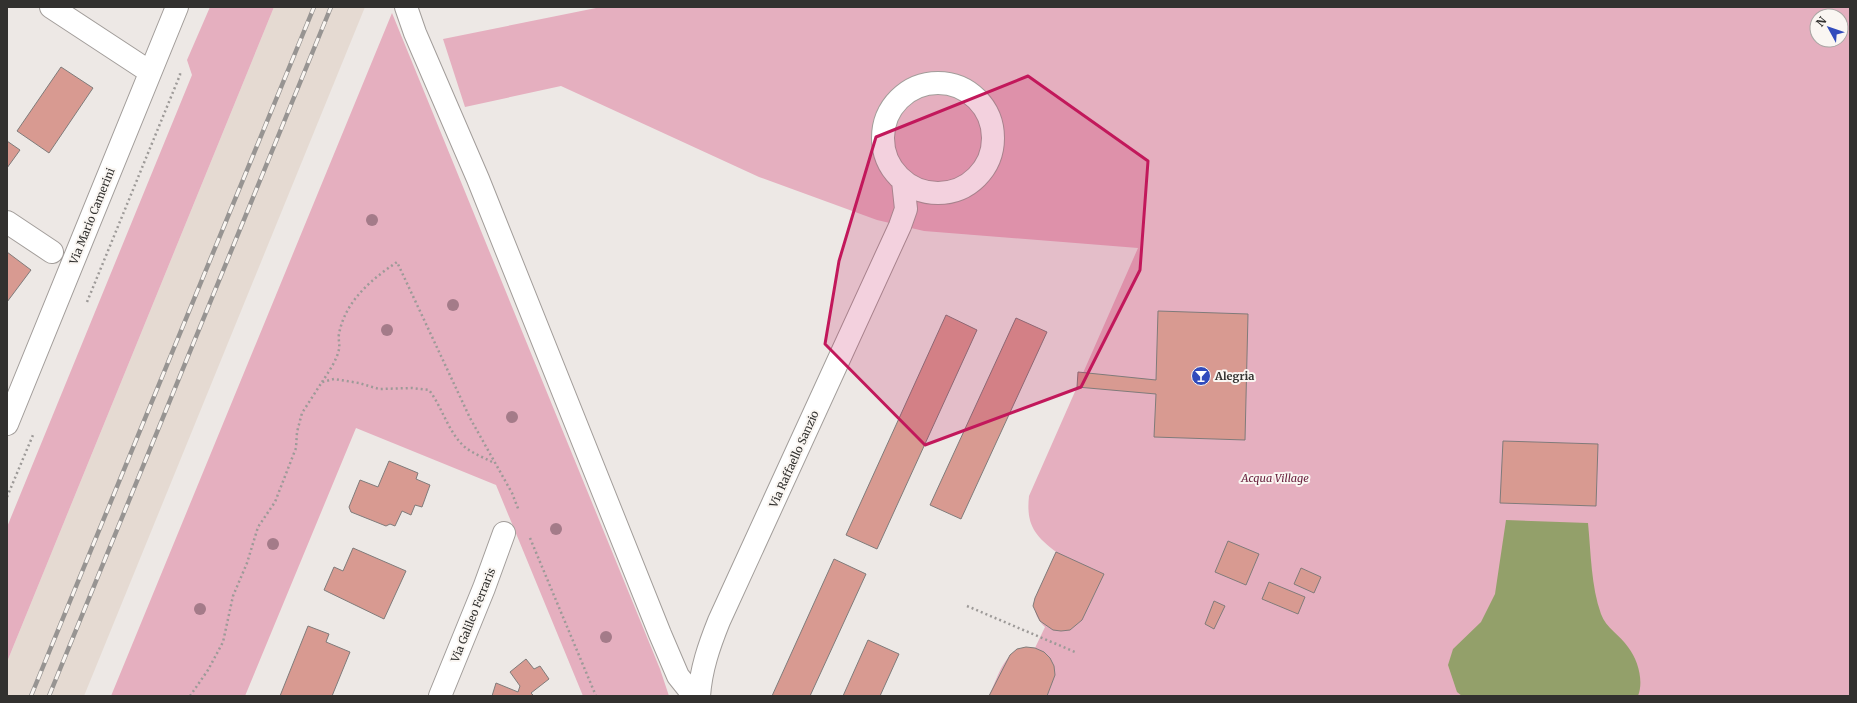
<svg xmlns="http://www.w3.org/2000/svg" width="1857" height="703" font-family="Merriweather,serif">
	<rect width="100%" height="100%" fill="#ede8e5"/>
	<path fill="#e5dad2" d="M 274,7 L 365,7 L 84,696 L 7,696 L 7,662 Z"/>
	<path fill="#e5afbf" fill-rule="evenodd" d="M 210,7 L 274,7 L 7,662 L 7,527 L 192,75 L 187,60 Z
		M 601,7 L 1850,7 L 1850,696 L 989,696 C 1000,673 1005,645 1035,648 L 1045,627 C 1036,618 1033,610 1035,598 L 1056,552 C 1034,535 1026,524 1029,496 L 1077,387 L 1078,380 L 1083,373 L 1138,248 L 924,231 L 877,220 L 759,177 L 561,86 L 465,107 L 443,39 ZM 1817,16 L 1841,16 L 1841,40 L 1817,40 Z
		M 392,13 L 660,669 L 669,696 L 583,696 L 496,485 L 356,428 L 245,696 L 111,696 Z"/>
	<path fill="#93a06a" d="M 1506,520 L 1588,523 C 1591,553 1591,586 1601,614 C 1606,628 1620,635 1628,647 C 1638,660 1644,681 1638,696 L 1462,696 L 1457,692 L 1448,665 L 1453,649 L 1481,622 L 1495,594 Z"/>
	<path fill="#d89a91" stroke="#807b7a" d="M 61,67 L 93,88 L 49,153 L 17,131 Z
		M 7,141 L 20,150 L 7,168 Z
		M 7,252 L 31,270 L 7,302 Z
		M 1158,311 L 1248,314 L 1245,440 L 1154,437 L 1156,394 L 1077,387 L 1078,372 L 1156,380 Z
		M 946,315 L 977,330 L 877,549 L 846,535 Z
		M 1016,318 L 1047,332 L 961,519 L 930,505 Z
		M 1503,441 L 1598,444 L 1596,506 L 1500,503 Z
		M 389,461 L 418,473 L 416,479 L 430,485 L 422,507 L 415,505 L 411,515 L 402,511 L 395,526 L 390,524 L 386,526 L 351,512 L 349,507 L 360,480 L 378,487 Z
		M 1228,541 L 1259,554 L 1246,585 L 1215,572 Z
		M 353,548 L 406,571 L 384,619 L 324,590 L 334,567 L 343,571 Z
		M 1056,552 L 1104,574 L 1082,620 L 1070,630 L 1061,631 L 1053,630 L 1040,621 L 1033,606 L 1035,598 Z
		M 834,559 L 866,574 L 810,696 L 772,696 Z
		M 1301,568 L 1321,577 L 1314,593 L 1294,584 Z
		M 1269,582 L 1305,597 L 1298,614 L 1262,599 Z
		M 1214,601 L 1225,606 L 1214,629 L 1205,624 Z
		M 308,626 L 329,634 L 326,642 L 350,652 L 332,696 L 280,696 Z
		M 868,640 L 899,654 L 880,696 L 843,696 Z
		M 1026,647 L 1035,648 L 1044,652 L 1050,658 L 1054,666 L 1055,675 L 1047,696 L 989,696 L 1010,655 L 1017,649 Z
		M 526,659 L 534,669 L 540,666 L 549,679 L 531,693 L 534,696 L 492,696 L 496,683 L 518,692 L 520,686 L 510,672 Z"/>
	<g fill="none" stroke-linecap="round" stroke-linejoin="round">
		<g stroke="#a29d9a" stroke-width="24">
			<path id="minor" d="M 51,7 L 150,72
				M 406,7 L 415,33 L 478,179 L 660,634 L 678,676 L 694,696
				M883 138a55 55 0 1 1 110 0a55 55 0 1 1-110 0Z
				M 7,222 L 52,252
				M 7,424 L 177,7
				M 440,696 L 484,588 L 504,533
				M 699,696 C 701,669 709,646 719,621 L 900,226 L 906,209 L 903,181"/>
		</g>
		<path stroke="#9d9a98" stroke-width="2.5" stroke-dasharray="2 3" stroke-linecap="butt" d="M 87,302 L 180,75 L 180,72
			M 322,382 C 328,373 337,360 339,349 C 340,344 338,339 339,334 C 345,301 372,279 397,262 L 470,418 L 512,493 L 519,511
			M 7,497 L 33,435
			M 530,538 L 596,696
			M 967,606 L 1075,652
			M 190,696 L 208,670 L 223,642 L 233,596 L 247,563 L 258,527 L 275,502 L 296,448 L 297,432 L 302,413 L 322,382 L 334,379 L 359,383 L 379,389 L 412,388 L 429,390 C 443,408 448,433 466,448 C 474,454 485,458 494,463"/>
		<use href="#minor" stroke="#fff" stroke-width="22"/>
		<g stroke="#979492" stroke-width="4.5">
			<path id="rail" d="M 31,696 L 314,7
				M 49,696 L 331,7"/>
		</g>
		<use href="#rail" stroke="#faf6f2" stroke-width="3" stroke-dasharray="9" stroke-linecap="butt"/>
	</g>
	<g fill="#a47b89">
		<circle cx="372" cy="220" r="6"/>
		<circle cx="453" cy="305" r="6"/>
		<circle cx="387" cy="330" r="6"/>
		<circle cx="512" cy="417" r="6"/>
		<circle cx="556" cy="529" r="6"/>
		<circle cx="273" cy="544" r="6"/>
		<circle cx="200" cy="609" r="6"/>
		<circle cx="606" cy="637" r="6"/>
	</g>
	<path fill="#c2185b" fill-opacity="0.2" stroke="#c2185b" stroke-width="3" stroke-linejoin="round" d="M 1028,76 L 1148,161 L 1140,270 L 1081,387 L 925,445 L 825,344 L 839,261 L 876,137 Z"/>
	<defs>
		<g id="bar-disc" transform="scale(1)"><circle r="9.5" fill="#314bbc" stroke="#faf6f2"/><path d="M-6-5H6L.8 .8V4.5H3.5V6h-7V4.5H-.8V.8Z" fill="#fff"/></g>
	</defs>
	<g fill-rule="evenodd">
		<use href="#bar-disc" x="1201" y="376"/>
	</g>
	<g text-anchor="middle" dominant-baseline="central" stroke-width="4" stroke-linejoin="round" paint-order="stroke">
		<g font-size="11" fill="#32312f" stroke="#faf6f2">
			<text transform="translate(92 216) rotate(-68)">Via Mario Camerini</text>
			<text transform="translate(794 459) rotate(-66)">Via Raffaello Sanzio</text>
			<text transform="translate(473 615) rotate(-68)">Via Galileo Ferraris</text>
		</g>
		<g font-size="11" font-weight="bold" fill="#32312f" stroke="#faf6f2" text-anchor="start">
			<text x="1215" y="376">Alegria</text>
		</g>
		<g font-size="11" font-style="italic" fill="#69213e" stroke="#faf6f2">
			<text x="1275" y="478">Acqua Village</text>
		</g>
	</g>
	<rect width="1857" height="703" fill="none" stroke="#32312f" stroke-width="16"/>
	<g transform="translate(1829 28) rotate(310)"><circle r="19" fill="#faf6f2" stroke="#aaa7a4"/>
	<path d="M0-3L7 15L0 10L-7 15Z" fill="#314bbc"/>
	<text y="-6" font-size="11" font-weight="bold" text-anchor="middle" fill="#32312f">N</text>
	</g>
</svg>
